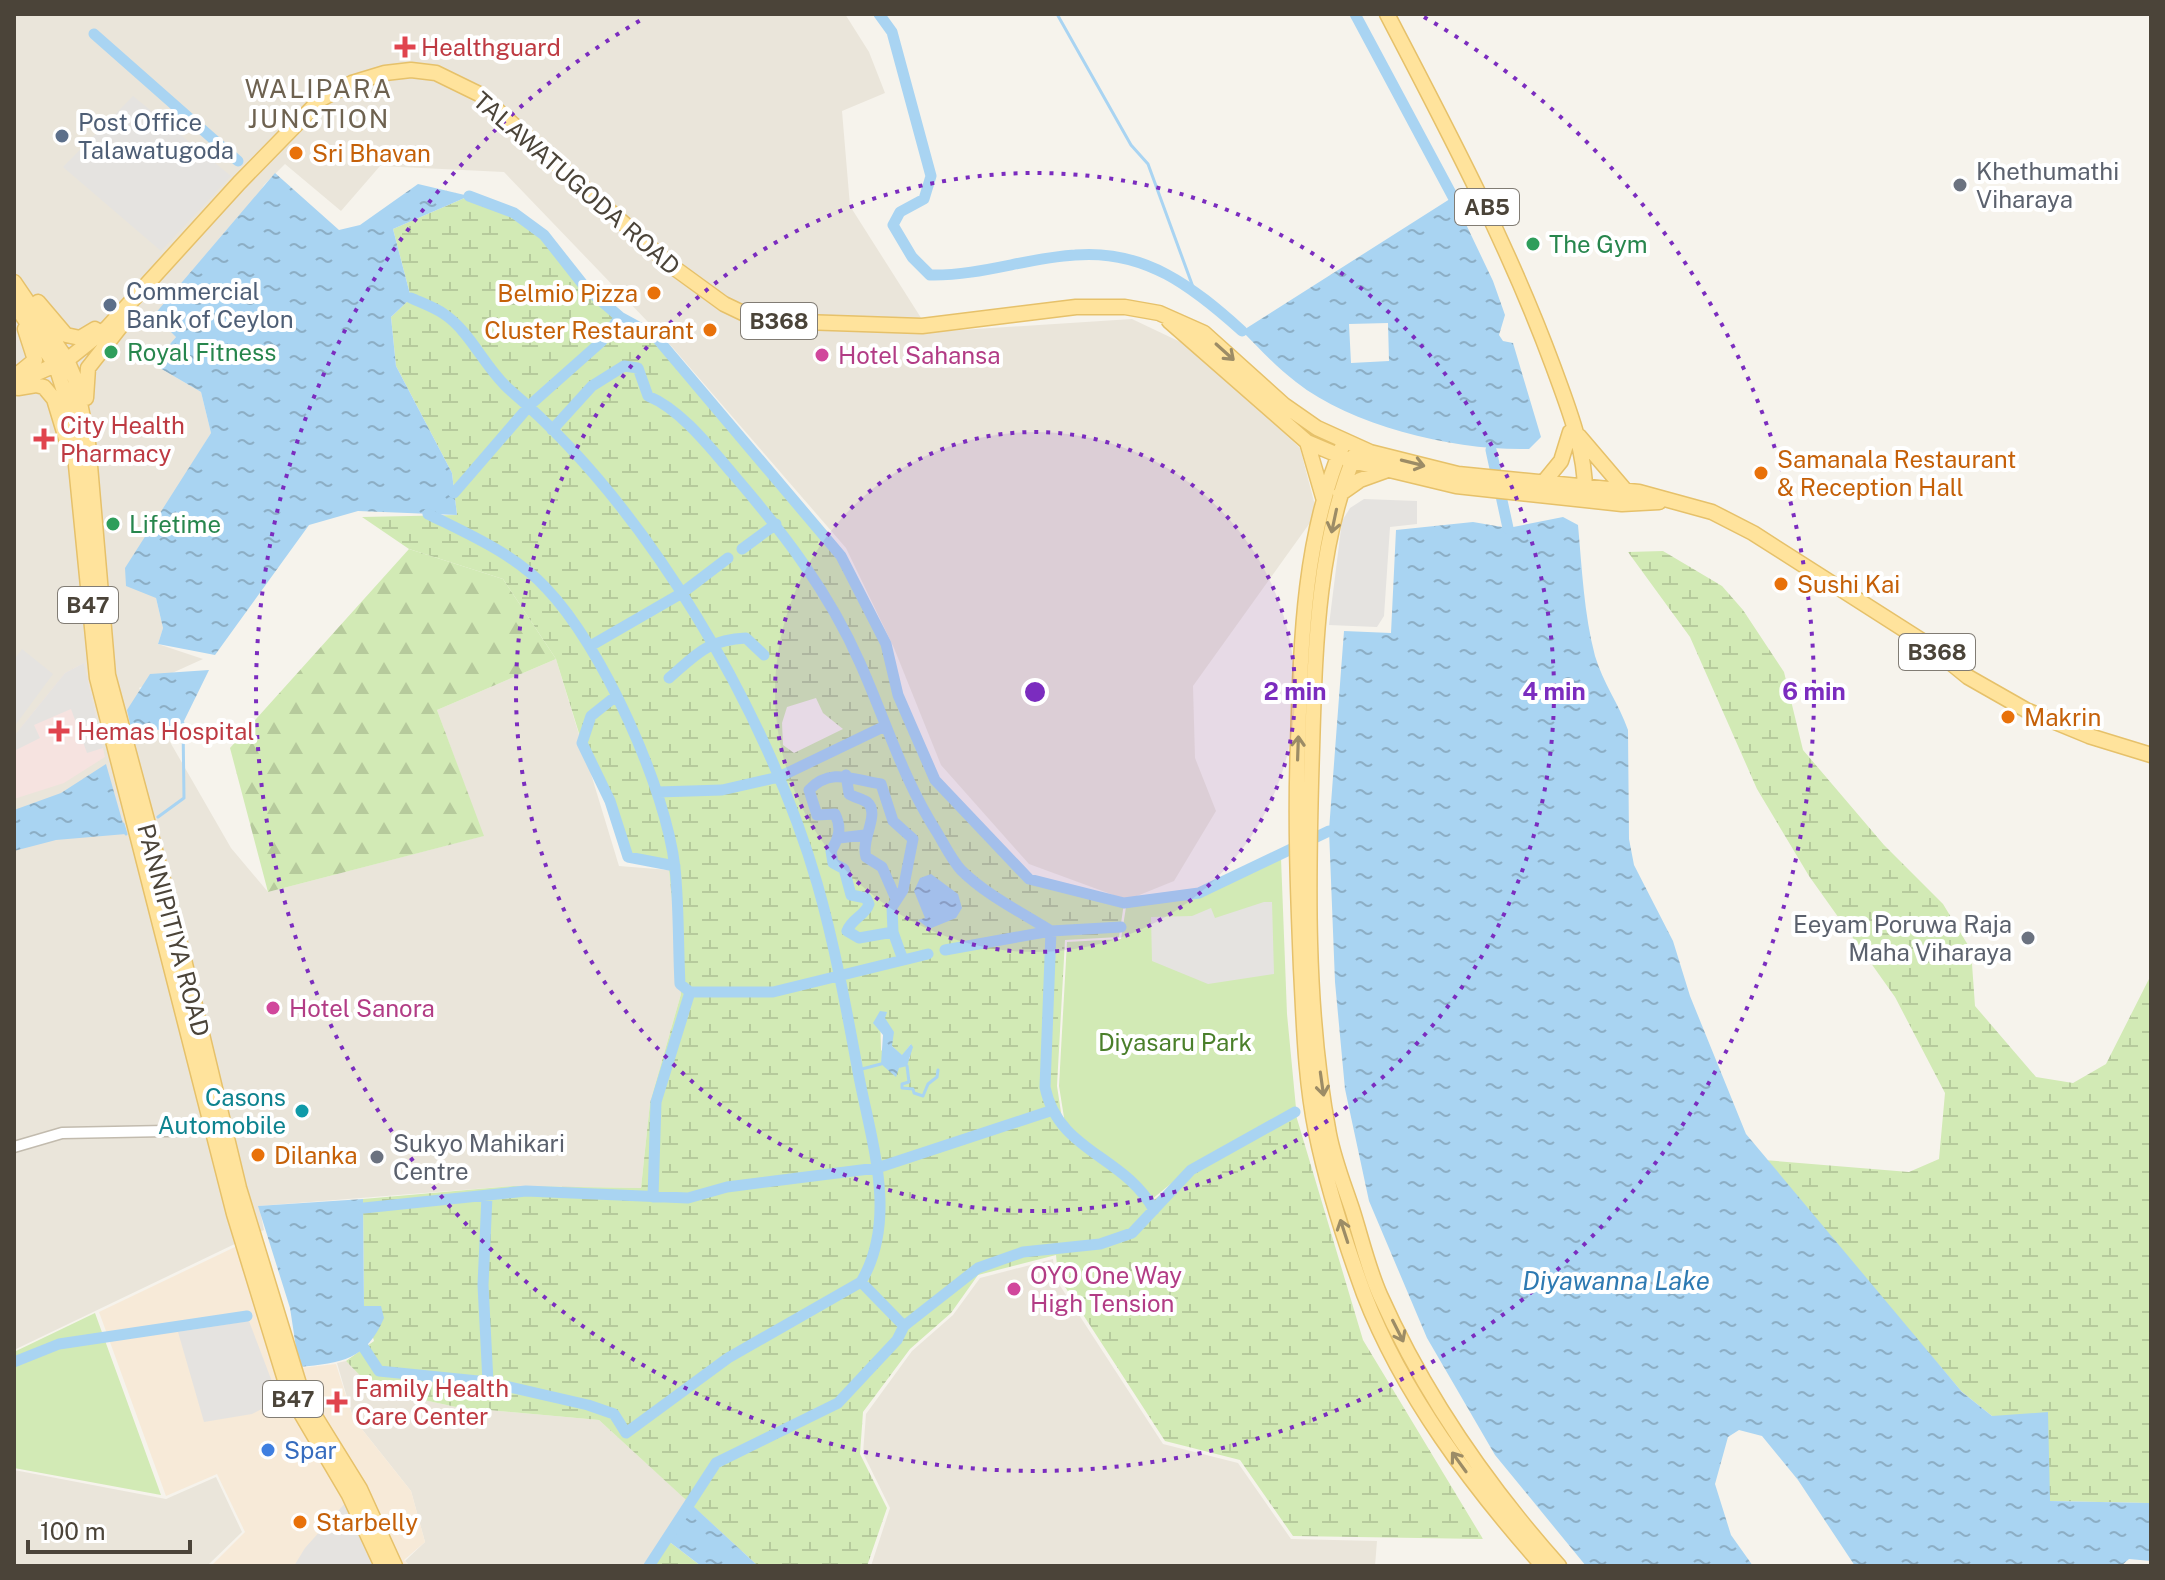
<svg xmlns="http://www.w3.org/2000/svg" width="2165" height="1580" font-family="'Public Sans',sans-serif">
	<defs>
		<pattern id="forest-firs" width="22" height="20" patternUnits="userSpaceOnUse" patternTransform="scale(2)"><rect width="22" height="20" fill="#d2eab5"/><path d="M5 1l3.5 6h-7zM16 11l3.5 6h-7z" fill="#b6ca9c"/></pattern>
		<pattern id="wetland-marsh" width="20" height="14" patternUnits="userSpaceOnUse" patternTransform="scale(2)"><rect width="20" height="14" fill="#d2eab5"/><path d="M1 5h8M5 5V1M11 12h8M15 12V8" fill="none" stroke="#b6ca9c"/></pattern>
		<pattern id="water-ripples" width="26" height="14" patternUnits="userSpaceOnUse" patternTransform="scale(2)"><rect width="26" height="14" fill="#a9d4f2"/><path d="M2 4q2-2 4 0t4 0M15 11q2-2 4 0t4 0" fill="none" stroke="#8caec5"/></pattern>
	</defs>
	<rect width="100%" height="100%" fill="#f6f3ec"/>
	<path fill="#eae5da" d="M 14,14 L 845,14 L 869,52 L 885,93 L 842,111 L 850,206 L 930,332 L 1132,319 L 1193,348 L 1300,448 L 1317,513 L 1193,686 L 1195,758 L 1216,811 L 1174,881 L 1127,900 L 1029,864 L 941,765 L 894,648 L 846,548 L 673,348 L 504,172 L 380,166 L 341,211 L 285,164 L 264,185 L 176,337 L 153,364 L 201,392 L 211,433 L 158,521 L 156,598 L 163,628 L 158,644 L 203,659 L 139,688 L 231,848 L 268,892 L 483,836 L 437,710 L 556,659 L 619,866 L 669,870 L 681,994 L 650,1103 L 641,1188 L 513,1186 L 259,1206 L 264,1230 L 14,1350 Z
		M 1053,1259 L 1055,1278 L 1163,1444 L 1238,1463 L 1291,1539 L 1377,1541 L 1375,1566 L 871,1566 L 890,1508 L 863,1453 L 866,1414 L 912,1351 L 953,1315 L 980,1278 Z
		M 346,1361 L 373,1389 L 456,1407 L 599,1420 L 691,1504 L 648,1566 L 410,1566 L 405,1561 L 425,1542 L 411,1491 L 353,1418 L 337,1363 Z
		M 14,1470 L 166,1499 L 216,1477 L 242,1532 L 207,1566 L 14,1566 Z"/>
	<path fill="#f7ead8" d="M 237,1246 L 282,1396 L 342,1499 L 373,1566 L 211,1566 L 245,1532 L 217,1474 L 166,1496 L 99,1312 Z
		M 336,1364 L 353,1418 L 411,1491 L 425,1542 L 404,1560 L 409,1566 L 402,1566 L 309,1395 L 300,1368 Z"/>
	<path fill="#f6e3e0" d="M 84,663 L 105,757 L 64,783 L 14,799 L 14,736 L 65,673 Z"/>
	<path fill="#d2eab5" d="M 1281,858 L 1287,1014 L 1296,1108 L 1190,1168 L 1151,1200 L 1115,1162 L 1066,1130 L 1059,1086 L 1067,942 L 1121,939 L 1126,907 L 1200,897 Z
		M 95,1313 L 161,1495 L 14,1468 L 14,1352 Z"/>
	<path fill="url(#forest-firs)" d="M 409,549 L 503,579 L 556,659 L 437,710 L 484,836 L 268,892 L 230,748 Z"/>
	<path fill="url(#wetland-marsh)" fill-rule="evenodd" d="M 469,196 L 514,213 L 544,235 L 585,287 L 620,317 L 655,336 L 841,556 L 886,644 L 898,695 L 935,780 L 1029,879 L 1124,903 L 1119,937 L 1065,940 L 1057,1086 L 1064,1132 L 1113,1164 L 1150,1203 L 1191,1170 L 1295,1112 L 1363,1340 L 1483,1539 L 1293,1536 L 1240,1460 L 1165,1441 L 1058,1276 L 1056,1255 L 978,1275 L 951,1313 L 910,1349 L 863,1412 L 860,1454 L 887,1508 L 867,1566 L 758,1566 L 599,1420 L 456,1407 L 373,1389 L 346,1361 L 374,1341 L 364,1306 L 363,1199 L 513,1186 L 641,1188 L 650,1103 L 681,994 L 669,870 L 628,857 L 610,801 L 582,743 L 556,659 L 503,579 L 409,549 L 362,517 L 457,515 L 452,473 L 396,366 L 391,317 L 411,298 L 393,229 ZM 816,698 L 823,713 L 843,729 L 794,753 L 783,745 L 782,723 L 787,707 ZM 880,1011 L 892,1036 L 892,1046 L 902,1056 L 911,1044 L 910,1058 L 899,1068 L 881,1050 Z
		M 1663,551 L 1722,586 L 1743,610 L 1784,672 L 1803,750 L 1884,845 L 1943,904 L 1971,950 L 1975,1006 L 2036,1077 L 2073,1083 L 2106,1064 L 2151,975 L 2151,1551 L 2148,1503 L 2050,1501 L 1992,1416 L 1962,1392 L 1764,1160 L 1909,1172 L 1939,1159 L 1945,1093 L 1895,997 L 1809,876 L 1757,789 L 1690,637 L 1628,552 Z
		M 667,1540 L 701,1566 L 649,1566 Z"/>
	<path fill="#e5e3e0" d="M 133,96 L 231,176 L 161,251 L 63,167 Z
		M 1364,499 L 1417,501 L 1417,524 L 1390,527 L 1384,616 L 1377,627 L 1329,625 L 1342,521 L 1350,508 Z
		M 22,649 L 53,674 L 14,727 L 14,660 Z
		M 84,663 L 103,748 L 87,753 L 71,709 L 34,725 L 40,738 L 14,751 L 14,736 L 65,673 Z
		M 1264,902 L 1272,902 L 1274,974 L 1208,984 L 1152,961 L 1151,917 L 1192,916 L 1211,908 L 1215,918 Z
		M 249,1321 L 279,1400 L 252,1414 L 204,1422 L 178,1332 Z
		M 347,1501 L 374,1566 L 294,1566 L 305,1548 Z"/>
	<path fill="url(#water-ripples)" fill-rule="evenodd" d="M 275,173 L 339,230 L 360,225 L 418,184 L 469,196 L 393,229 L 411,298 L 391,317 L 396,366 L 452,473 L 457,515 L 358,511 L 309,525 L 215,655 L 158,644 L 163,628 L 156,598 L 126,586 L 125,568 L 211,433 L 201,392 L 153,364 L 176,337 L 154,315 Z
		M 1453,197 L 1493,281 L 1505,315 L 1499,335 L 1503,341 L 1513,343 L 1541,437 L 1529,449 C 1457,451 1353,427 1296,382 C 1276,367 1259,348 1242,331 ZM 1388,323 L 1389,361 L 1351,363 L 1349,324 Z
		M 1563,517 L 1578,525 C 1582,569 1584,614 1595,656 C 1603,683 1619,704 1628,730 L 1629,839 L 1634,865 L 1673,941 L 1690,996 L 1746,1134 L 1962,1392 L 1992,1416 L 2048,1412 L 2050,1501 L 2149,1503 L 2151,1561 L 2129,1559 L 2121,1566 L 1855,1566 L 1798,1480 L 1762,1436 L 1739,1430 L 1728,1437 L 1715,1484 L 1731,1535 L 1753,1566 L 1586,1566 L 1495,1455 L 1427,1338 L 1369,1201 L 1345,1089 L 1335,982 L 1329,830 L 1344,631 L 1391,633 L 1396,530 L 1473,522 L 1508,528 Z
		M 209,670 L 183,723 L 133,737 L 127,710 L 150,674 Z
		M 106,764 L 126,834 L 56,840 L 14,851 L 14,810 L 61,793 Z
		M 931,874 L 958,894 L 962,908 L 956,918 L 929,929 L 918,920 L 925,918 L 914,891 L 920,878 Z
		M 880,1011 L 887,1012 L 885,1018 L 894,1032 L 892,1046 L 902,1055 L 911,1044 L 913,1047 L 907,1066 L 899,1068 L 896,1077 L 881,1064 L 883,1035 L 873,1023 Z
		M 363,1199 L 364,1306 L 381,1306 L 384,1318 C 366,1360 342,1363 299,1367 L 290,1308 L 258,1206 Z
		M 691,1504 L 758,1566 L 701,1566 L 667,1540 Z"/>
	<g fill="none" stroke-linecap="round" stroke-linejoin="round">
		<path stroke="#a9d4f2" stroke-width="3" d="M 1057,14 L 1131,145 L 1148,164 L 1193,287
			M 158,817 L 184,798 L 183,723
			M 123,824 L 126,834
			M 907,1066 L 909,1082 L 902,1084 L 902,1088 L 913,1089 L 914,1093 L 923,1096 L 928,1084 L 937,1077 L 938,1070
			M 858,1070 L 881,1064"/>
		<path stroke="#a9d4f2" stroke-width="11" d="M 879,14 L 892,32 L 931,176 L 924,199 L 900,212 L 893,225 L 912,257 L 930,275 C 980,276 1026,258 1075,255 C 1145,249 1193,287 1242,331
			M 1355,14 L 1453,197
			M 94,34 L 238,161
			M 620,317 L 655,336 L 841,556 L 886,644 L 898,695 L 935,780 L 1029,879 L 1124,903 L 1199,893 L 1329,831
			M 552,430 L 592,386 L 624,366 L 638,368 L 648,396 C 680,409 709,446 732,473 C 782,531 829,592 860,663 C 886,721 903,780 938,834 C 945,846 952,860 961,870 C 986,895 1021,912 1051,931 L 1045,1087 C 1058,1152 1124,1155 1154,1210
			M 1491,450 L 1508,528
			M 454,493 L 530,405 L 601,342 L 620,317 L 585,287 L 544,235 L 514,213 L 469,196
			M 428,514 C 468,534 515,554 546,588 C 602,646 666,788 675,868 C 679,906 678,945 680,984 L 690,992 L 773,992 L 928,954
			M 742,549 L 776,524
			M 592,645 L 682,593 L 728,558
			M 669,678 C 697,654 707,640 746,638 L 764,655
			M 616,696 L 591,716 L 582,743 L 610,801 L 628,857 L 675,866
			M 846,775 L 849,794 C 854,797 862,799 867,802 C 881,814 860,839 866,857 L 882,867 L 896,899
			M 658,792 L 722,790 L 779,777 L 885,726
			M 839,838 L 865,835
			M 893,932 L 859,938 L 847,931 C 852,918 865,916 869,904 L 866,898 L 851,895 L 844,869 L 833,863 L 831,851 C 839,838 842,828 835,814 L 817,815 L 809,790 C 831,767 853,780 881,784 L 893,821 L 913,839 L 903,890 L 892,907 L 893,932 L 903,960
			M 945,950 L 1051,931 L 1121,927
			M 487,1196 L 483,1285 L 488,1382
			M 653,1197 L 656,1102 L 690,992
			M 364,1208 L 526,1191 L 688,1198 L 727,1187 L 877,1168 L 1050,1111
			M 861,1282 L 904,1326
			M 364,1348 L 379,1371 L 488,1382 L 588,1405 L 614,1414 L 626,1433 L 728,1358 L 861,1282 C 898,1220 872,1144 859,1077 C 847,1012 835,946 817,883 C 767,711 647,507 511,391 C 486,370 471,332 444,314 C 434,307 422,303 411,298
			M 14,1362 L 59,1344 L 247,1316
			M 649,1566 L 716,1463 L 838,1403 L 897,1340 L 904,1326 L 978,1268 L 1023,1252 L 1100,1244 L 1132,1233 L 1191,1170 L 1295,1112"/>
		<g stroke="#c2bbae" stroke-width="13">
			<path id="minor" d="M 14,1147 L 62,1133 L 219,1130"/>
		</g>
		<g stroke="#e6c16a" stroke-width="17">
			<path id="major" d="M 1387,14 C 1447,129 1508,244 1553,366 C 1568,407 1586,451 1585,495
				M 14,282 L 67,360 L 75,379 L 88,442 L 108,675 L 180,943 L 239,1188 L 303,1397 L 360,1489 L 395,1566
				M 38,302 L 66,335 L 80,338 L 95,329
				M 14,303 L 56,366 L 66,398 L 74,445 L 97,678 L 234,1214 L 289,1393 L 349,1495 L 382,1566
				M 1169,321 L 1307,442 L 1352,461 L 1456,486 L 1622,504 L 1659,502
				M 18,374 L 35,360 L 25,329
				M 14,383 L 67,360 L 107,328 L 239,183 L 321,99 L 352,83 L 385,73 L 411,70 L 436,73 L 479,94 L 669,264 L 724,304 L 747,315 L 773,321 L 922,326 L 1076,307 L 1125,307 L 1159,313 L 1204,333 L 1284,405 L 1317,428 L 1370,452 L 1458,474 L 1639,492 L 1712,512 L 1753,533 L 1930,646 L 1968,677 L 2026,710 L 2089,736 L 2151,755
				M 18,388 L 36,385 L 44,387 L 54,399 L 67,442
				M 86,398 L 88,368 L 128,317
				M 1579,436 L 1625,490
				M 1307,442 L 1323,497
				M 1344,442 C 1303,537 1301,643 1298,745 C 1295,820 1298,894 1301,969 C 1304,1023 1305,1078 1316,1132 C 1327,1186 1345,1242 1364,1294 C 1403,1395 1472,1486 1543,1566
				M 1358,447 C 1317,541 1315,648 1312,749 C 1308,876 1305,1010 1329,1134 C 1334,1160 1344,1185 1352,1209 C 1361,1237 1368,1268 1380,1295 C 1424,1394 1487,1485 1559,1566
				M 1543,483 L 1561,461 L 1570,432
				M 1340,494 L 1360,480 L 1385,471"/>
		</g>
		<use href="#minor" stroke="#fff" stroke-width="10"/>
		<use href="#major" stroke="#ffe39c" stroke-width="14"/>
	</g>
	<defs><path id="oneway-shaft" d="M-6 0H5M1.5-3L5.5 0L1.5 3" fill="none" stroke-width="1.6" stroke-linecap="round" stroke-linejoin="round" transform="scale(2)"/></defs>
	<g stroke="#9c8c66">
		<use href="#oneway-shaft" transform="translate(1225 352) rotate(42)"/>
		<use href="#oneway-shaft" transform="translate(1413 463) rotate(14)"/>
		<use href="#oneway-shaft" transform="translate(1334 521) rotate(102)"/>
		<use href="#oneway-shaft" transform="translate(1298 748) rotate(-88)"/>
		<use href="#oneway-shaft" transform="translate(1322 1084) rotate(82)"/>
		<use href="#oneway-shaft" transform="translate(1344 1231) rotate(-108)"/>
		<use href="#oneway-shaft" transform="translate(1398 1331) rotate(63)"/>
		<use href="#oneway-shaft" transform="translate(1459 1462) rotate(-126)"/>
	</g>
	<circle cx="1035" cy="692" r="260" fill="#7b2cbf" fill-opacity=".12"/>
	<g fill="none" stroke="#7b2cbf" stroke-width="4" stroke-dasharray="4 8">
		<circle cx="1035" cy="692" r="260"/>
		<circle cx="1035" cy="692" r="519"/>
		<path d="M1424 17A779 779 0 1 1 646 17"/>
	</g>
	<g fill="#e0444e" stroke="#fff" stroke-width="3">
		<path d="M401 35h8v8h8v8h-8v8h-8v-8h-8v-8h8z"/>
		<path d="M40 427h8v8h8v8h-8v8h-8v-8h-8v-8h8z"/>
		<path d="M55 719h8v8h8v8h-8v8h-8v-8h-8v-8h8z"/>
		<path d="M333 1390h8v8h8v8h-8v8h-8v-8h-8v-8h8z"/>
	</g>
	<g fill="#5c6f8a" stroke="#fff" stroke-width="3">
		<circle cx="62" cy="136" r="8"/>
		<circle cx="110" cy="305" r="8"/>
	</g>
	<g fill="#e8710a" stroke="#fff" stroke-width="3">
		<circle cx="296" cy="153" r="8"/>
		<circle cx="654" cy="293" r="8"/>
		<circle cx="710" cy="330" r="8"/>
		<circle cx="1761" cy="473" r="8"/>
		<circle cx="1781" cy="584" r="8"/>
		<circle cx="2008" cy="717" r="8"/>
		<circle cx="258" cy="1155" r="8"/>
		<circle cx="300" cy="1522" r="8"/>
	</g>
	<g fill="#6b7280" stroke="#fff" stroke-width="3">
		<circle cx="1960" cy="185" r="8"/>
		<circle cx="2028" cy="938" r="8"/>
		<circle cx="377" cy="1157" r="8"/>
	</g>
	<g fill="#2e9e5b" stroke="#fff" stroke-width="3">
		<circle cx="1533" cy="244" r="8"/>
		<circle cx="111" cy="352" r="8"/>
		<circle cx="113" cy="524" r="8"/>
	</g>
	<g fill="#d1479c" stroke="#fff" stroke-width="3">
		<circle cx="822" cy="355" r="8"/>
		<circle cx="273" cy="1008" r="8"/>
		<circle cx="1014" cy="1289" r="8"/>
	</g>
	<circle fill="#0f9aa8" stroke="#fff" stroke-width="3" cx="302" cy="1111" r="8"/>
	<circle fill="#3f7fe0" stroke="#fff" stroke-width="3" cx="268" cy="1450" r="8"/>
	<g text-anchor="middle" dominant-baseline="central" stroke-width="8" stroke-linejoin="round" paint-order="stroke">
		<g fill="#fff" stroke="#817c74" stroke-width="2">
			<rect x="1455" y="189" width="64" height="36" rx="6"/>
			<rect x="741" y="303" width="76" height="36" rx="6"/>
			<rect x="58" y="587" width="60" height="36" rx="6"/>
			<rect x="1899" y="634" width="76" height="36" rx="6"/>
			<rect x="263" y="1381" width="60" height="36" rx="6"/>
		</g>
		<g font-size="22" font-weight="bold" fill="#4b4439">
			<text x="1487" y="207">AB5</text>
			<text x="779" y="321">B368</text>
			<text x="88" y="605">B47</text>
			<text x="1937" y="652">B368</text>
			<text x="293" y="1399">B47</text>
		</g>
		<g font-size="24" fill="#be3a42" stroke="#fff" text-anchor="start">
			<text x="421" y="47">Healthguard</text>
			<text x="60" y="425">City Health<tspan x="60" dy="28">Pharmacy</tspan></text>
			<text x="77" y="731">Hemas Hospital</text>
			<text x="355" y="1388">Family Health<tspan x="355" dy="28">Care Center</tspan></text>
		</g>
		<g font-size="24" fill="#4e5e75" stroke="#fff" text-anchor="start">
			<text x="78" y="122">Post Office<tspan x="78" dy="28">Talawatugoda</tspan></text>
			<text x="126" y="291">Commercial<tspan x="126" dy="28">Bank of Ceylon</tspan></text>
		</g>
		<g font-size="24" fill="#c56008" stroke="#fff" text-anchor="start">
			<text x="312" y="153">Sri Bhavan</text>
			<text x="638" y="293" text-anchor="end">Belmio Pizza</text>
			<text x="694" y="330" text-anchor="end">Cluster Restaurant</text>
			<text x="1777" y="459">Samanala Restaurant<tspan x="1777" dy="28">&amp; Reception Hall</tspan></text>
			<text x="1797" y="584">Sushi Kai</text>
			<text x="2024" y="717">Makrin</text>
			<text x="274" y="1155">Dilanka</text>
			<text x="316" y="1522">Starbelly</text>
		</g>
		<g font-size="24" fill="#5b616d" stroke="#fff" text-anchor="start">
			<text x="1976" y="171">Khethumathi<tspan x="1976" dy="28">Viharaya</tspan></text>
			<text x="2012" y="924" text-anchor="end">Eeyam Poruwa Raja<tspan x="2012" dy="28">Maha Viharaya</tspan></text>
			<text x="393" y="1143">Sukyo Mahikari<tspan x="393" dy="28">Centre</tspan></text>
		</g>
		<g font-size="24" fill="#4b4439" stroke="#fff">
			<text transform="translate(577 183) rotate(41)">TALAWATUGODA ROAD</text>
			<text transform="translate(174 930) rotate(75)">PANNIPITIYA ROAD</text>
		</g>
		<g font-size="24" fill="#27864d" stroke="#fff" text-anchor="start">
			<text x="1549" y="244">The Gym</text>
			<text x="127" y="352">Royal Fitness</text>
			<text x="129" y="524">Lifetime</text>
		</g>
		<g font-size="24" fill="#b23c85" stroke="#fff" text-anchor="start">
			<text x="838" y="355">Hotel Sahansa</text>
			<text x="289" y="1008">Hotel Sanora</text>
			<text x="1030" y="1275">OYO One Way<tspan x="1030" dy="28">High Tension</tspan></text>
		</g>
		<g font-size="24" fill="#4a7f2a" stroke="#fff">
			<text x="1175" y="1042">Diyasaru Park</text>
		</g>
		<g font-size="24" fill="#0d838f" stroke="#fff" text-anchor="end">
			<text x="286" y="1097">Casons<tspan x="286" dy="28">Automobile</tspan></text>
		</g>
		<g font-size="24" fill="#366cbe" stroke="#fff" text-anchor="start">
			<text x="284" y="1450">Spar</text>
		</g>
		<g font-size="26" letter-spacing="2" fill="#6e6250" stroke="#fff">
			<text x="319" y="88">WALIPARA<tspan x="319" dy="30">JUNCTION</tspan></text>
		</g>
		<g font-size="26" font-style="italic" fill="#2e7ab2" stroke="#fff">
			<text x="1616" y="1280">Diyawanna Lake</text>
		</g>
	</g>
	<circle cx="1035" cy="692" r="12" fill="#7b2cbf" stroke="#fff" stroke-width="4"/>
	<g font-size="24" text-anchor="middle" font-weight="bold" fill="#7b2cbf" stroke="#fff" stroke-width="8" stroke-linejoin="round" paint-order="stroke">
		<text x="1295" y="700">2 min</text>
		<text x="1554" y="700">4 min</text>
		<text x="1814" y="700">6 min</text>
	</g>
	<rect width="2165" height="1580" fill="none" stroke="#4b4439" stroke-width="32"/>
	<path d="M28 1540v12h162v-12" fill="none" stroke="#4b4439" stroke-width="4"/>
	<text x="40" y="1540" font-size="24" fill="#4b4439" stroke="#ffffff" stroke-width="6" paint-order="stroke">100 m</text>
</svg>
